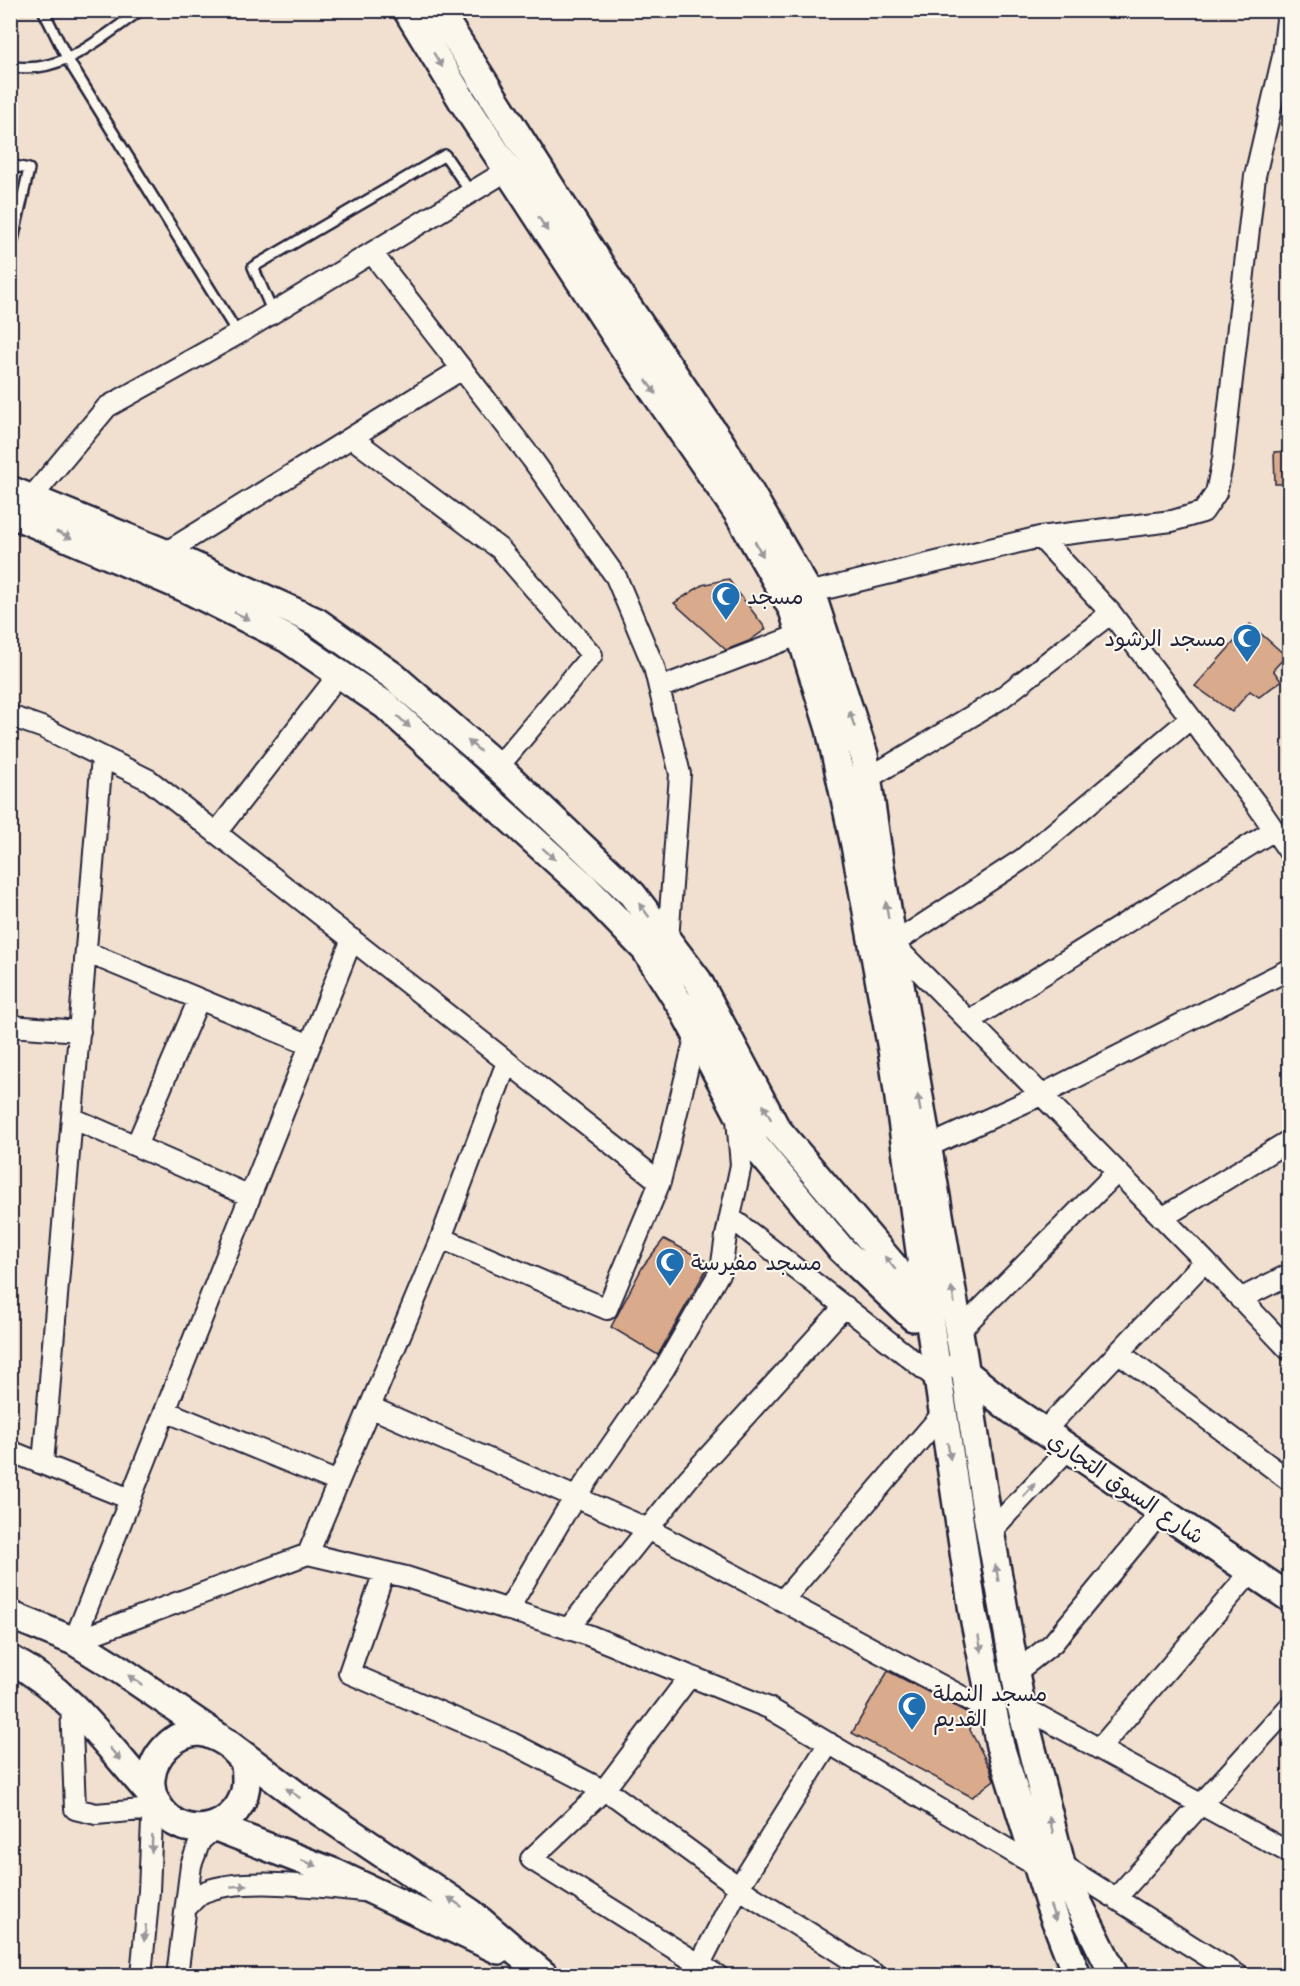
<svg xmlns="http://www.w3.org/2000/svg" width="1300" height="1986" font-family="'Shantell Sans','Playpen Sans Arabic',sans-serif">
	<rect width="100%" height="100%" fill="#f1e0cf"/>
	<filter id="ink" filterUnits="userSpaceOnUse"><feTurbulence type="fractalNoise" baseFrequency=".0167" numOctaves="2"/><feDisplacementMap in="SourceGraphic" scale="12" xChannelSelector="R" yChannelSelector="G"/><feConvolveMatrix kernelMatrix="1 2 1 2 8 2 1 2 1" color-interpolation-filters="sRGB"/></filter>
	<g filter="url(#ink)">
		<path fill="#d9aa8b" stroke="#22223b" stroke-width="1.5" d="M 1290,451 L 1290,484 L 1275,484 L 1274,452 Z
			M 728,579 L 766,629 L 749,641 L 726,650 L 674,603 L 702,585 Z
			M 1250,624 L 1286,656 L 1273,670 L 1281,681 L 1259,697 L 1250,691 L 1232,712 L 1195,686 Z
			M 664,1239 L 710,1263 L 658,1355 L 611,1327 L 643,1266 Z
			M 888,1671 L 974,1716 L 970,1730 L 990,1768 L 994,1780 L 972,1797 L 852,1733 Z"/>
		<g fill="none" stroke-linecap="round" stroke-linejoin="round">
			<g stroke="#22223b" stroke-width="14">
				<path id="lane" d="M 43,10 L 68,60 L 238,334
					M 10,66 C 60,77 103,36 141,10
					M 10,165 L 29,169 L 10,253
					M 273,313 L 253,267 L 445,155 L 471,193"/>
			</g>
			<g stroke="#22223b" stroke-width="24">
				<path id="street" d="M 372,253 L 532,459 L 616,577 L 654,667 L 680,774 L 668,941
					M 352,438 L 500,549 L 592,655 L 498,767
					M 31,498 L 107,407 L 238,334 L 508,170
					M 1040,537 L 1111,613 L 1257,805 L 1290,853
					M 165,553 L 462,369
					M 808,593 L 1040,537 L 1172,521 L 1203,512 L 1216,493 L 1223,459 L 1255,176 L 1283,56 L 1288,10
					M 659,688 L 801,634
					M 10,716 L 44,728 L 149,780 L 660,1182
					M 1191,718 L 1024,858 L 893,944 L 1205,1261 L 1290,1351
					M 867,779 L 1000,699 L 1111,613
					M 216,833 L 339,674
					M 86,952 L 310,1045
					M 969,1021 L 1274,830
					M 10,1026 L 80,1031
					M 72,1118 L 250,1196
					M 136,1146 L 199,999
					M 927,1147 L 1041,1095 L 1290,969
					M 730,1217 L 938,1380
					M 1162,1218 L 1290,1140
					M 441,1238 L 607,1309 L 660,1182 L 696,1034
					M 1240,1299 L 1290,1274
					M 959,1331 L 1117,1172
					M 1118,1352 L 1290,1481
					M 370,1407 L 648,1529 L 993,1713
					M 165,1411 L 338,1482
					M 1043,1432 L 1205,1261
					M 10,1451 L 130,1499
					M 43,1464 L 102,757
					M 990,1532 L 1068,1449
					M 308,1554 L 406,1577 L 588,1635 L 769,1708 L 1038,1867
					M 384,1572 L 349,1673 L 512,1743 L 616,1797 L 751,1896 L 877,1976
					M 783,1600 L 943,1413
					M 508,1610 L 565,1513 L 664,1369 L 721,1270 L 726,1236 L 741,1165 L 737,1119
					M 568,1629 L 688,1479 L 845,1306
					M 74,1641 L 308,1554 L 441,1238 L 507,1062
					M 74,1641 L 352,939
					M 1015,1673 L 1053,1643 L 1161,1512
					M 690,1676 L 604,1790 L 531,1859 L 718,1976
					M 71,1703 L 75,1809 L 96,1814 L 153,1809
					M 1021,1706 L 1290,1853
					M 1099,1749 L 1251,1572
					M 1061,1864 L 1239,1976
					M 1116,1898 L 1290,1706
					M 187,1907 C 192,1902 198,1894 204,1892 C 243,1876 321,1887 363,1891
					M 141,1976 L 149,1891 L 153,1797
					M 177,1976 L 191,1865 L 200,1841 L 216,1827
					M 692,1976 L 700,1964 L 739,1887 L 829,1743"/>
			</g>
			<g stroke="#22223b" stroke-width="32">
				<path id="secondary" d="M 407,10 L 462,100 L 620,342 L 738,513 L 793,610 L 830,729 L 855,845 L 893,1055 L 931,1331 L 973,1612 L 1000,1746 L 1050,1906 L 1077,1976
					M 438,10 L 611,282 L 722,445 L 814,602 L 864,755 L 880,867 L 963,1356 L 985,1503 L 1021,1706 L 1063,1872 L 1114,1975
					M 10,490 L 165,553 L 317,622 L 393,676 L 498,767 L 632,894 L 698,981 L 776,1128 L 895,1268 L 923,1318
					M 10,513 L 181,586 L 288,639 L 385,705 L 582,884 L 645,949 L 683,1009 L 756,1147 L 840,1248 L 913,1317
					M 959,1365 L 966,1373 L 1012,1410 L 1290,1598
					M 10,1615 L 74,1641 L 119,1669 L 227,1743 L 307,1803 L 471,1913 L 545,1976
					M 10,1659 C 70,1691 109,1748 153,1797 C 159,1807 164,1816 174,1822 C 206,1841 246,1817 246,1781 C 246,1775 246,1768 244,1762 C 242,1757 236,1752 232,1748 C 226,1741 209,1733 200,1732 C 174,1732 153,1755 151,1779 C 150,1785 152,1791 153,1797
					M 216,1827 L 335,1873 L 499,1950"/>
			</g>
			<use href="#lane" stroke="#fbf7ec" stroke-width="9"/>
			<use href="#street" stroke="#fbf7ec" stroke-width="20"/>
			<use href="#secondary" stroke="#fbf7ec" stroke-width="27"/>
		</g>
		<defs><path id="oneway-solid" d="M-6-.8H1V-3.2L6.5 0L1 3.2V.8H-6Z" transform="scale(1.5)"/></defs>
		<g fill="#99979c">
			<use href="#oneway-solid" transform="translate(438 60) rotate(58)"/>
			<use href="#oneway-solid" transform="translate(543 224) rotate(57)"/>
			<use href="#oneway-solid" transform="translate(651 387) rotate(55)"/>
			<use href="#oneway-solid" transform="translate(64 535) rotate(24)"/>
			<use href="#oneway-solid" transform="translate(759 549) rotate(61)"/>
			<use href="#oneway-solid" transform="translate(242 616) rotate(26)"/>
			<use href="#oneway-solid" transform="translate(852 719) rotate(-108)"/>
			<use href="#oneway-solid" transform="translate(404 722) rotate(42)"/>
			<use href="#oneway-solid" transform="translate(474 746) rotate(-139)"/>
			<use href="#oneway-solid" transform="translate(549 854) rotate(42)"/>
			<use href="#oneway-solid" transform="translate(644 910) rotate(-127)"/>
			<use href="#oneway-solid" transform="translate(887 910) rotate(-99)"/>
			<use href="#oneway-solid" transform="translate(919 1103) rotate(-100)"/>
			<use href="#oneway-solid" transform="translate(767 1112) rotate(-118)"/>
			<use href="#oneway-solid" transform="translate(890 1263) rotate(-129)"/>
			<use href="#oneway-solid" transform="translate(953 1295) rotate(-100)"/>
			<use href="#oneway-solid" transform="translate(949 1451) rotate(81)"/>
			<use href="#oneway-solid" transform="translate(1029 1490) rotate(-47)"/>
			<use href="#oneway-solid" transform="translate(997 1573) rotate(-100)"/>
			<use href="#oneway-solid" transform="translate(980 1644) rotate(79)"/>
			<use href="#oneway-solid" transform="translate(135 1680) rotate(-146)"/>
			<use href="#oneway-solid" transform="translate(115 1754) rotate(49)"/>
			<use href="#oneway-solid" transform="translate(293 1793) rotate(-145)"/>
			<use href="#oneway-solid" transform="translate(1051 1825) rotate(-104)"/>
			<use href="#oneway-solid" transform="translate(152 1844) rotate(92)"/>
			<use href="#oneway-solid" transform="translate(309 1863) rotate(21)"/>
			<use href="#oneway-solid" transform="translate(239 1886) rotate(-4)"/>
			<use href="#oneway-solid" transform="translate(455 1902) rotate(-146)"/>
			<use href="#oneway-solid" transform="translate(1053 1913) rotate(70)"/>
			<use href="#oneway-solid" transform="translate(145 1933) rotate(96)"/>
		</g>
	</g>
	<defs>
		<g id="mosque-pin" transform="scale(1.5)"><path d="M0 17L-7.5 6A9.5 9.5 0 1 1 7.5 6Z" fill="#1f6fb2" stroke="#fbf7ec"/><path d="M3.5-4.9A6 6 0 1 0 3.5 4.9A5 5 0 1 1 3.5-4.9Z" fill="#fff"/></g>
	</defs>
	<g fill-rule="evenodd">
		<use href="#mosque-pin" x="726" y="596"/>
		<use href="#mosque-pin" x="1247" y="638"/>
		<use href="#mosque-pin" x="670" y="1262"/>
		<use href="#mosque-pin" x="912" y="1706"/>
	</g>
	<g text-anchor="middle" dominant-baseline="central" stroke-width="4.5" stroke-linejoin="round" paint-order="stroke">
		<g font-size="22" fill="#22223b" stroke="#fbf7ec" text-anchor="start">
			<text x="747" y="596">مسجد</text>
			<text x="1226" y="638" text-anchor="end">مسجد الرشود</text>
			<text x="691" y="1262">مسجد مفيرسة</text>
			<text x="933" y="1693">مسجد النملة<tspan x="933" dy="25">القديم</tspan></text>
		</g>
		<g font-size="22" fill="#22223b" stroke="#fbf7ec">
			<text transform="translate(1126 1488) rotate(34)">شارع السوق التجاري</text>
		</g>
	</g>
	<rect width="1300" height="1986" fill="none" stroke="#fbf7ec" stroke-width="36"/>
	<rect x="18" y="18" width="1264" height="1950" fill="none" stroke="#22223b" stroke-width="2" filter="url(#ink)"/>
</svg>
